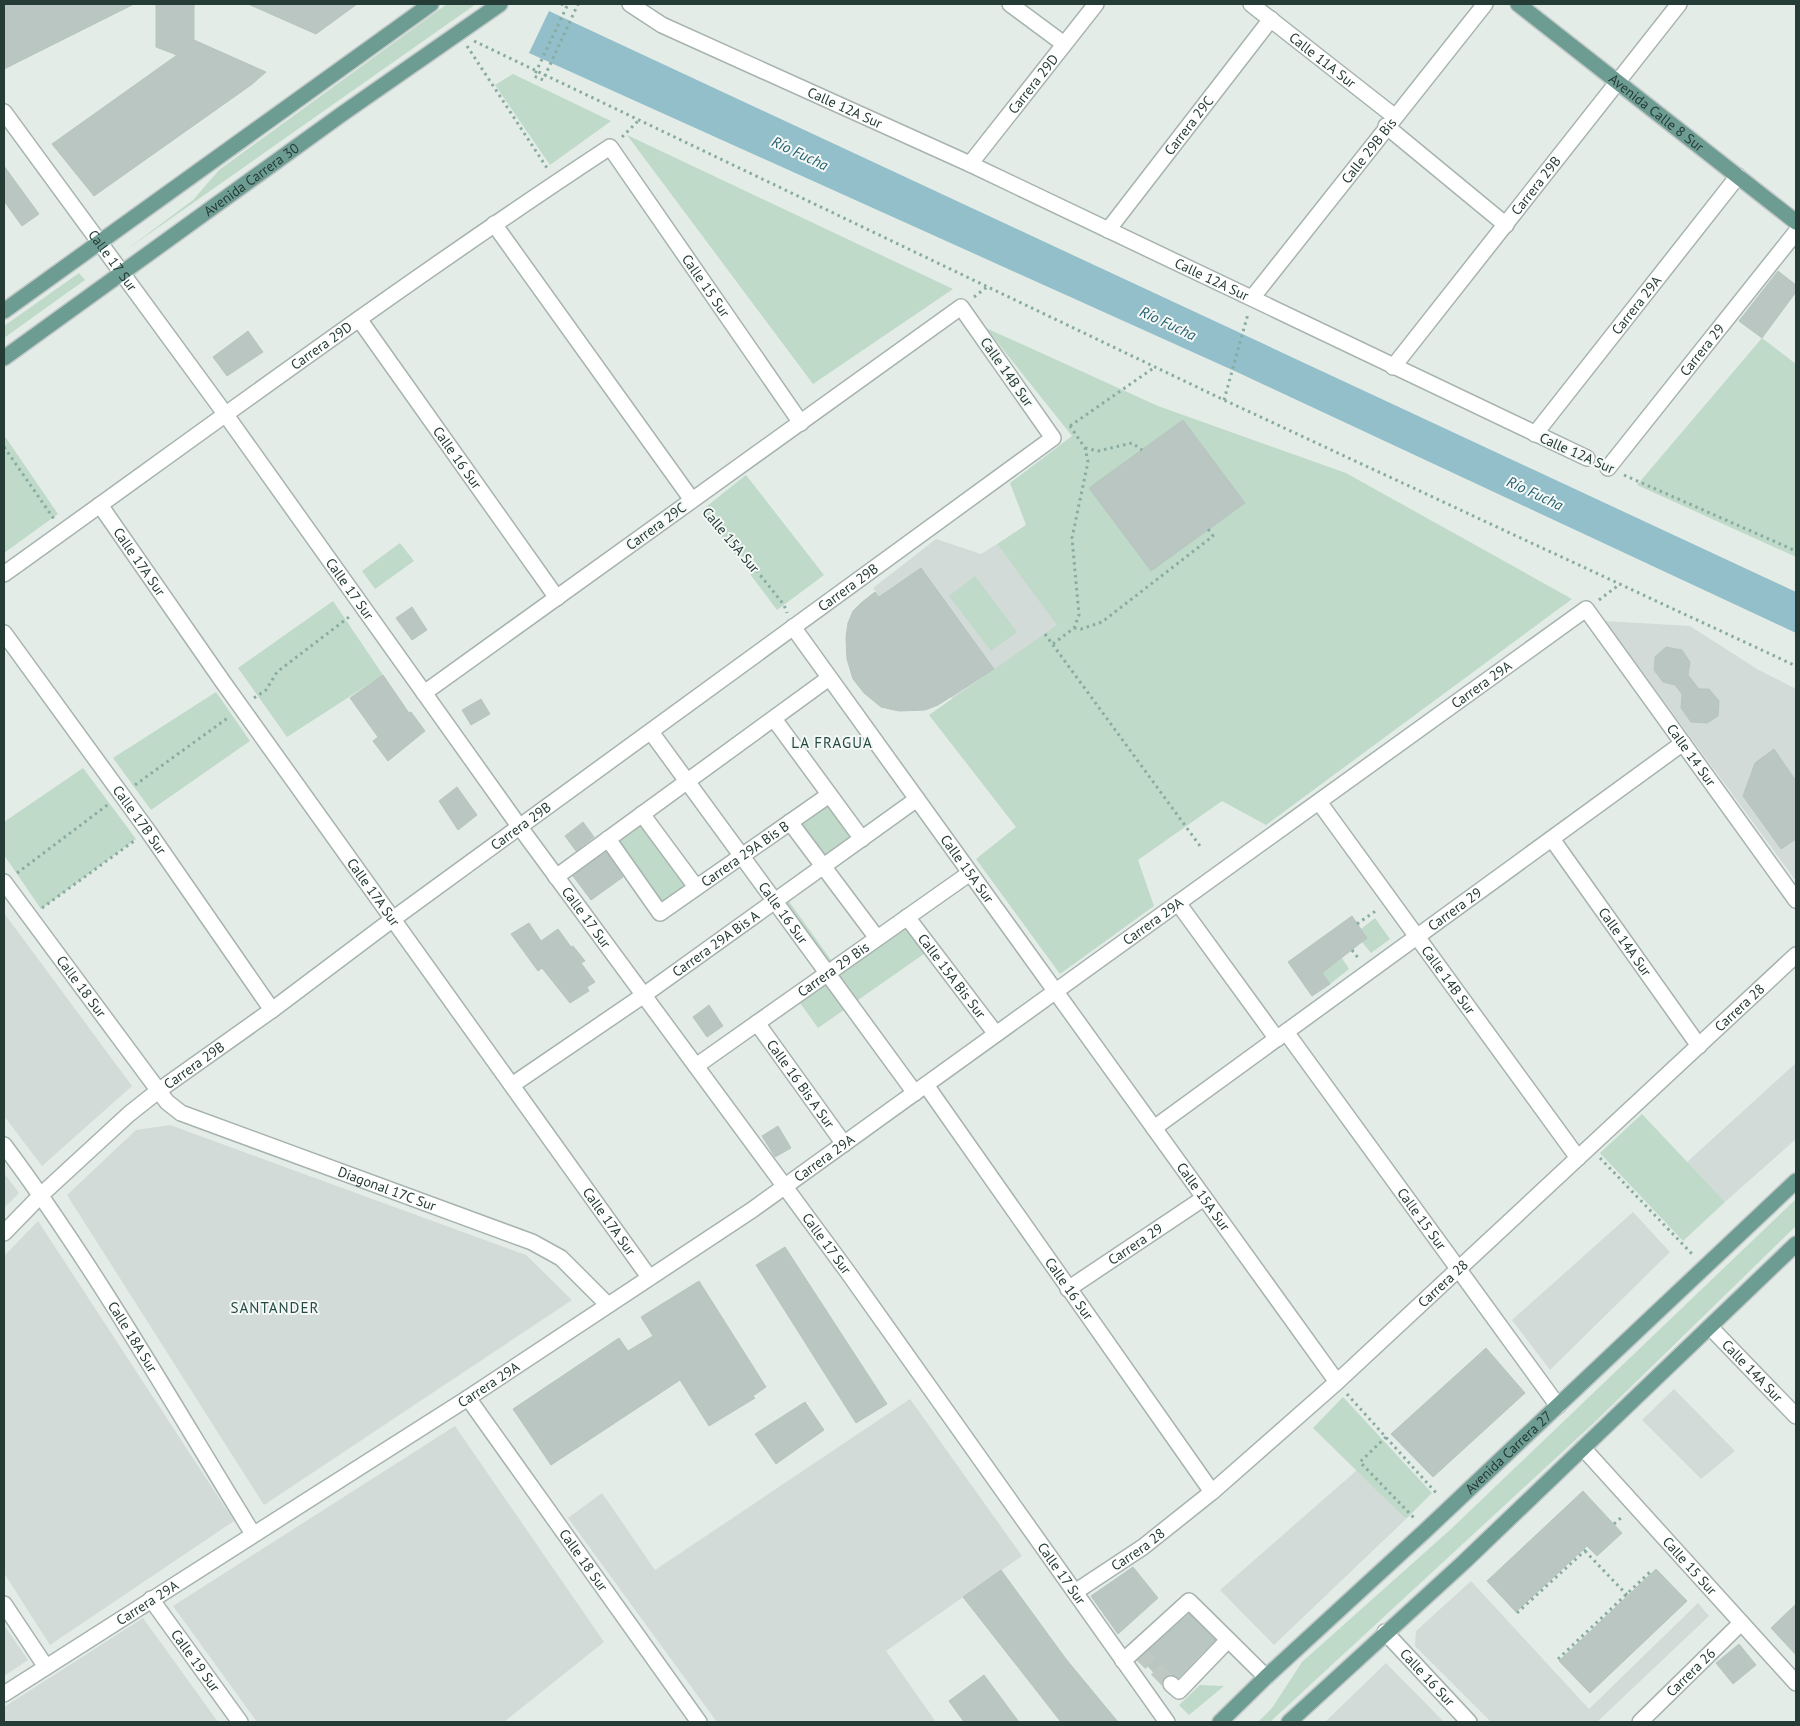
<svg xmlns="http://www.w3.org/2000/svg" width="1800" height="1726" font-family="'PT Sans',sans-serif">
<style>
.built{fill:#d2dbd7}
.green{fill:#bfdac8}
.water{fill:#92bfca}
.building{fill:#b9c6c1;stroke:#b7c5bf}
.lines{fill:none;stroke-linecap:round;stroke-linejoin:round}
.minor-tunnel{stroke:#bec9c4;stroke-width:15;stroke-dasharray:15 8;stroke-linecap:butt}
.minor-casing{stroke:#a7b3af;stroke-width:18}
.major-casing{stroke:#c2c8c7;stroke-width:18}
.path{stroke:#88aba2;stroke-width:3;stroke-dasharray:2.5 4;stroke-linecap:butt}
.minor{stroke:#fff;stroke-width:15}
.major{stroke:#6d9c92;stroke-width:15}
.path-bridge{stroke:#88aba2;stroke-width:3;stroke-dasharray:2.5 4;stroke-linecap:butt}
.labels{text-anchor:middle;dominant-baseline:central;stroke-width:4;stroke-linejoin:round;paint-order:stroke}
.street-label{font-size:14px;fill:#253b36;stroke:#f4f8f6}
.water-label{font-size:15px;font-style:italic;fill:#266170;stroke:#f4f8f6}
.neighbourhood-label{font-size:15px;letter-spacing:1px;fill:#234b43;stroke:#f4f8f6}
</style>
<rect width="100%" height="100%" fill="#e4ece8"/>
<path class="built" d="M 936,539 L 981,554 L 997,544 L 1058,625 L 952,699 L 873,588 Z
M 1605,621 L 1690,626 L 1757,669 L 1796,689 L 1796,881 Z
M 4,913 L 132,1086 L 42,1166 L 4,1116 Z
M 1796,1063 L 1796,1139 L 1725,1202 L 1687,1162 Z
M 170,1125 L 526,1255 L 572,1300 L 264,1505 L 67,1195 L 136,1130 Z
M 4,1173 L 19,1193 L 4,1208 Z
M 1633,1212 L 1670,1252 L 1550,1370 L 1512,1320 Z
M 38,1221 L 234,1521 L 50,1645 L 4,1573 L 4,1256 Z
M 1674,1389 L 1735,1451 L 1701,1479 L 1642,1420 Z
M 910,1399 L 1022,1556 L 886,1651 L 936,1722 L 717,1722 L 568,1518 L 602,1493 L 655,1570 Z
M 455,1426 L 604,1642 L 504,1722 L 257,1722 L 173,1606 Z
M 1357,1470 L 1406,1519 L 1274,1645 L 1220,1590 Z
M 1471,1581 L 1589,1709 L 1698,1603 L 1709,1616 L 1597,1722 L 1491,1722 L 1415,1646 L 1416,1631 Z
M 143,1618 L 218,1722 L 4,1722 L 4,1707 Z
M 4,1625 L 28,1660 L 4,1676 Z
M 1386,1663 L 1444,1722 L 1325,1722 Z"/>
<path class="green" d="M 447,4 L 476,4 L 126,250 L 193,200 L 219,170 Z
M 513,74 L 611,121 L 550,165 L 495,85 Z
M 627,135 L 953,289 L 813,384 Z
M 79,273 L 85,280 L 4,338 L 4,326 Z
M 986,328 L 1158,406 L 1346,473 L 1572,599 L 1266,825 L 1222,801 L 1138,860 L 1154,906 L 1060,974 L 976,859 L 1016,827 L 929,715 L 1057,625 L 997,544 L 1026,525 L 1010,483 L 1072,436 Z
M 1762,338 L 1796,364 L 1796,557 L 1637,485 Z
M 4,435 L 58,514 L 4,553 Z
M 746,475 L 824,575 L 777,610 L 702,510 Z
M 400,543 L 414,561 L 375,589 L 362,571 Z
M 975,576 L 1017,632 L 991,651 L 949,596 Z
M 333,601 L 383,675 L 287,737 L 238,668 Z
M 216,692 L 250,741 L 151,810 L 113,758 Z
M 83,768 L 136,839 L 41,909 L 4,855 L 4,822 Z
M 829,795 L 862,839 L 824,866 L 790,822 Z
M 642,817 L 694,887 L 661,912 L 611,840 Z
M 788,900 L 836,967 L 907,917 L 931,949 L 818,1028 L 795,996 L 818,973 L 773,911 Z
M 1375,918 L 1390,939 L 1371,953 L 1362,942 L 1367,938 L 1361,929 Z
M 1342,958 L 1349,969 L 1330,984 L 1322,973 Z
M 1642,1114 L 1725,1202 L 1683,1241 L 1600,1153 Z
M 1796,1199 L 1796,1226 L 1597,1420 L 1270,1722 L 1258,1722 L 1272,1708 L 1302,1662 L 1451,1529 Z
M 1343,1397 L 1432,1493 L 1406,1519 L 1313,1428 Z
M 1200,1685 L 1224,1686 L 1189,1715 L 1179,1705 Z"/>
<path class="water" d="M 549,11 L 1796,592 L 1796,633 L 1239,373 L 529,53 Z"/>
<path class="building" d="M 4,4 L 134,4 L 4,69 Z
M 156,4 L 194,4 L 194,40 L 266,72 L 251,85 L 94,196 L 52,144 L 177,55 L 156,47 Z
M 248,4 L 357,4 L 316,34 Z
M 4,166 L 39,214 L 22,226 L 4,201 Z
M 1778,271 L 1796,285 L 1796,292 L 1762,338 L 1739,321 Z
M 248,331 L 263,352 L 227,376 L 213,357 Z
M 1183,420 L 1245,503 L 1151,571 L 1089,488 Z
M 921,568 L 994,669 L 938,705 L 925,710 L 899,711 L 881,707 L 864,693 L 853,679 L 847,659 L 846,637 L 848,623 L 853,611 L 861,603 L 875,592 L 879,597 Z
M 412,607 L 427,630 L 412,640 L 396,618 Z
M 1666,647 L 1682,650 L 1690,662 L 1688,675 L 1699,689 L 1709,689 L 1719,701 L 1718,716 L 1707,723 L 1691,722 L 1681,708 L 1682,694 L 1675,685 L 1663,682 L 1654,670 L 1655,657 Z
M 383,675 L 409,713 L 411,712 L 425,731 L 388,761 L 373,741 L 378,737 L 350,698 Z
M 481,699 L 490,714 L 471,725 L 462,710 Z
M 1774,749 L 1796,781 L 1796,839 L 1781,849 L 1743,796 L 1755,763 Z
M 457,787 L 477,815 L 458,830 L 439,801 Z
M 583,822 L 594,837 L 576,851 L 565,836 Z
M 606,852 L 623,877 L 591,900 L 573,876 Z
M 1352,916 L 1367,938 L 1322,973 L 1330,984 L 1312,996 L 1288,962 Z
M 529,923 L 541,941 L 558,929 L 571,947 L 573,946 L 585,961 L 581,963 L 595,982 L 587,987 L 589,991 L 570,1003 L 542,968 L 538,971 L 511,934 Z
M 709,1005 L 723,1026 L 707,1037 L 693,1017 Z
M 778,1126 L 791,1148 L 775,1157 L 762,1136 Z
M 785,1247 L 887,1404 L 856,1423 L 756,1265 Z
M 699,1281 L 766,1387 L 753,1396 L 755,1398 L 709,1426 L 680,1380 L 551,1465 L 513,1409 L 619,1338 L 628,1351 L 653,1336 L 641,1317 Z
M 1486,1348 L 1525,1393 L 1433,1477 L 1391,1434 Z
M 805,1402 L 824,1430 L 776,1464 L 755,1434 Z
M 1583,1491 L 1622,1533 L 1597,1556 L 1587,1546 L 1516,1612 L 1487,1581 Z
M 1133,1567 L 1158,1598 L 1118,1634 L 1091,1596 Z
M 1656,1569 L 1687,1601 L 1590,1693 L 1559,1661 Z
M 1001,1570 L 1066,1659 L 1118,1722 L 1061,1722 L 963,1597 Z
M 1796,1604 L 1796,1655 L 1771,1628 Z
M 1189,1614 L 1215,1640 L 1178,1678 L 1168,1675 L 1162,1681 L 1140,1658 Z
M 1739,1644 L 1756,1665 L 1733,1684 L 1716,1663 Z
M 984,1675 L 1019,1722 L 964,1722 L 949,1701 Z"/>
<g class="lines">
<path class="minor-tunnel" d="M 1140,1653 L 1171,1684"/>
<defs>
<g id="minor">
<path id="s1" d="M 630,4 L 662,25 L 970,164 L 1587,458"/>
<path d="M 1010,4 L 1064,44"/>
<path id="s2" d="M 1251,4 L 1394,116"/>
<path id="s3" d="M 4,112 L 226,415 L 519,826 L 847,1271 L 1167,1722"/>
<path d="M 1386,126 L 1506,225"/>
<path id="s4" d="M 970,164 L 1096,4"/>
<path d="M 494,224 L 692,500"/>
<path id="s5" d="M 1108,230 L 1271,19"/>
<path id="s6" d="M 1252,298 L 1485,4"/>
<path id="s7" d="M 359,319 L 557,598"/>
<path id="s8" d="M 1393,367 L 1679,4"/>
<path id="s9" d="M 1535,434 L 1738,176"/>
<path id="s10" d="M 1608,468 L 1796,232"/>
<path id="s11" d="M 100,505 L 223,682 L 649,1277"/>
<path id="s12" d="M 4,574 C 205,430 403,283 610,147 L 801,423"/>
<path id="s13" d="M 793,627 L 1337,1382"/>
<path id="s14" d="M 4,633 L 148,831 L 272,1010"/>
<path d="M 774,719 L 862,839"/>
<path id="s15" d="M 651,732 L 915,1093"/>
<path id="s16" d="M 1319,802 L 1578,1158"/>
<path d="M 642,814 L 696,887"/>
<path d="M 790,822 L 877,938"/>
<path id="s17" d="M 608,839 L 660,913 L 829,795"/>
<path id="s18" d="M 1552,839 L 1699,1046"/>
<path d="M 556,877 L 829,678"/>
<path id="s19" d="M 4,882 L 167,1102 L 181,1113 L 532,1242 L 561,1258 L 607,1304"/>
<path d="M 1178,903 L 1277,1039"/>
<path id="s20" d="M 907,917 L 996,1034"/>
<path id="s21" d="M 757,1023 L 844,1144"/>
<path id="s22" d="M 1286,1032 L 1558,1406"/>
<path id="s23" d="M 696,1066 L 970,873"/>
<path id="s24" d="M 512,1085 L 644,995 L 917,799"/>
<path id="s25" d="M 926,1085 L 1212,1492"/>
<path id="s26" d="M 1154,1128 L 1683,743"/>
<path id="s27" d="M 4,1145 C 96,1268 172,1403 253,1534"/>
<path id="s28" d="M 4,1233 L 41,1195 L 129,1114 L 158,1091 L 272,1010 L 393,919 L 1053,438 L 961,307 L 424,693"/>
<path id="s29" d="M 1068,1289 L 1204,1198"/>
<path id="s30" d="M 1710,1327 L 1796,1416"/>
<path id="s31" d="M 468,1398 L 699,1722"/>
<path id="s32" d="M 1583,1448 L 1796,1683"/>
<path id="s33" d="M 1075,1592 L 1143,1547 L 1212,1492 L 1337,1382 L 1796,955"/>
<path id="s34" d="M 151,1599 L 240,1722"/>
<path d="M 4,1604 L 46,1667"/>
<path id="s35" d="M 1385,1632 L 1469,1722"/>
<path d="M 1123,1661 L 1189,1601 L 1266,1677"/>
<path d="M 1171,1684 L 1179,1691 L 1228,1640"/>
<path id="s36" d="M 4,1694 L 468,1398 L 752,1210 L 1586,609 L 1796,900"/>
<path id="s37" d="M 1640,1722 L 1741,1623"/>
</g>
<g id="major">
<path id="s38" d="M 1518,4 L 1796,222"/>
<path d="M 4,311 L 431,4"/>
<path id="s39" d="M 4,358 L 342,114 L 500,4"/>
<path id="s40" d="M 1220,1722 L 1266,1677 L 1426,1530 L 1796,1181"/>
<path d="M 1289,1722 L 1464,1562 L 1796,1244"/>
</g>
</defs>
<use href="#minor" class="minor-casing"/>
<use href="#major" class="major-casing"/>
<path class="path" d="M 578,4 L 579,4
M 474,41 L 1224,400 L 1796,666
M 467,46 L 547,168
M 622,137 L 639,120
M 974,297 L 987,287
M 1224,400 L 1248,314
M 1070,426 L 1155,367
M 4,447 L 54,519
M 1085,448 L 1098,451 L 1132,443 L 1142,450
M 1624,475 L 1796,551
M 708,509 L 784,605 L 787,613
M 1599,600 L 1620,584
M 1074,628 L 1081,629 L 1102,622 L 1213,536 L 1208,529
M 1045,634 L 1200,846
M 1053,644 L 1074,628 L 1079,615 L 1072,538 L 1088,462 L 1085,448 L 1070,426
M 254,698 L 266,690 L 277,672 L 349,617
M 135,785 L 229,717
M 17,873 L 110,803
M 42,908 L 134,841
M 1357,924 L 1377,910
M 1352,950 L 1359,959
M 1600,1158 L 1693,1255
M 1347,1394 L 1438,1495
M 1386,1437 L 1360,1462 L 1414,1518
M 1614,1524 L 1623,1516
M 1585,1551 L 1628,1596
M 1517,1613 L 1589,1547
M 1558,1659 L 1651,1571"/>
<use href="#minor" class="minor"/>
<use href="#major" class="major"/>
<path class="path-bridge" d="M 561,4 L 567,6 L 534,76 L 543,80 L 578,4"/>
</g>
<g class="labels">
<g class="street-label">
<text stroke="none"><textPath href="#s2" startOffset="91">Calle 11A Sur</textPath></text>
<text stroke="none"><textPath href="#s4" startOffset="102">Carrera 29D</textPath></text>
<text stroke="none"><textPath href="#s1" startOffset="239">Calle 12A Sur</textPath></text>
<text stroke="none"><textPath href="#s38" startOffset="176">Avenida Calle 8 Sur</textPath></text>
<text stroke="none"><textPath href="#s5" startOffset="132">Carrera 29C</textPath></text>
<text stroke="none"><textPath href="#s6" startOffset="188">Calle 29B Bis</textPath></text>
<text stroke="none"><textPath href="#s39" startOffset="305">Avenida Carrera 30</textPath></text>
<text stroke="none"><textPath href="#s8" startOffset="231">Carrera 29B</textPath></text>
<text stroke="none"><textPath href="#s3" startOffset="184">Calle 17 Sur</textPath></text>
<text stroke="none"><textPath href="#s1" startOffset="644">Calle 12A Sur</textPath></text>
<text stroke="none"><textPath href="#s12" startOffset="910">Calle 15 Sur</textPath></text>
<text stroke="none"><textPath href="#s9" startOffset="164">Carrera 29A</textPath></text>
<text stroke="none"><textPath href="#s12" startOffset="391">Carrera 29D</textPath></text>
<text stroke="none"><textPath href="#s10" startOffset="151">Carrera 29</textPath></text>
<text transform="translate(1007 372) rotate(55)">Calle 14B Sur</text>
<text transform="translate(1577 453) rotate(24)">Calle 12A Sur</text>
<text stroke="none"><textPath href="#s7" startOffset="170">Calle 16 Sur</textPath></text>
<text transform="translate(656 526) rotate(-36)">Carrera 29C</text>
<text transform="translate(731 540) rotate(50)">Calle 15A Sur</text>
<text stroke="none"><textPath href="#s11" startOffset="69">Calle 17A Sur</textPath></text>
<text stroke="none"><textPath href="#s28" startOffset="1064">Carrera 29B</textPath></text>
<text stroke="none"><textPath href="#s3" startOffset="589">Calle 17 Sur</textPath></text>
<text stroke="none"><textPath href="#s36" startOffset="1790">Carrera 29A</textPath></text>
<text stroke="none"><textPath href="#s36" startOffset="2099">Calle 14 Sur</textPath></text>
<text stroke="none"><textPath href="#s14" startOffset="231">Calle 17B Sur</textPath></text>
<text stroke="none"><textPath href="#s28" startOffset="659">Carrera 29B</textPath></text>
<text stroke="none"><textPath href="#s17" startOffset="194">Carrera 29A Bis B</textPath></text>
<text stroke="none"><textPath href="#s13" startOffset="298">Calle 15A Sur</textPath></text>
<text stroke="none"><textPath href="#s11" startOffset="474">Calle 17A Sur</textPath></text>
<text stroke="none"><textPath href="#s26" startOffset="372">Carrera 29</textPath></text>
<text stroke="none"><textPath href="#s15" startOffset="224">Calle 16 Sur</textPath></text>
<text stroke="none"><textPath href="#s3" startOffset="994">Calle 17 Sur</textPath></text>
<text stroke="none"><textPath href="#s36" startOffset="1385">Carrera 29A</textPath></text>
<text stroke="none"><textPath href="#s18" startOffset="126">Calle 14A Sur</textPath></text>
<text stroke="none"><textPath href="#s24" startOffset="248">Carrera 29A Bis A</textPath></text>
<text stroke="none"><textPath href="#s23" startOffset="168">Carrera 29 Bis</textPath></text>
<text stroke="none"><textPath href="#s20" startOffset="74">Calle 15A Bis Sur</textPath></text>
<text stroke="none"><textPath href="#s16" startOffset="220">Calle 14B Sur</textPath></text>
<text stroke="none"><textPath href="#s19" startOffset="130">Calle 18 Sur</textPath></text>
<text stroke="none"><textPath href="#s33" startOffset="886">Carrera 28</textPath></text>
<text stroke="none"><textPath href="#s28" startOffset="254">Carrera 29B</textPath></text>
<text stroke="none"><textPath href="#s21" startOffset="75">Calle 16 Bis A Sur</textPath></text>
<text stroke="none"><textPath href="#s36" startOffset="980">Carrera 29A</textPath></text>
<text stroke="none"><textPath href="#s19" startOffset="511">Diagonal 17C Sur</textPath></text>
<text stroke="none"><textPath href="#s13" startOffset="702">Calle 15A Sur</textPath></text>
<text stroke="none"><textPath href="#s22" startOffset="231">Calle 15 Sur</textPath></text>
<text stroke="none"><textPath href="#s11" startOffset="879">Calle 17A Sur</textPath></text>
<text stroke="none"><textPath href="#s3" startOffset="1399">Calle 17 Sur</textPath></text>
<text stroke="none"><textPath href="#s29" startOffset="81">Carrera 29</textPath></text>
<text stroke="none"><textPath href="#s33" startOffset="481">Carrera 28</textPath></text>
<text stroke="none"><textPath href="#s25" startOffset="249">Calle 16 Sur</textPath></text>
<text stroke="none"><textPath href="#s27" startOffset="231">Calle 18A Sur</textPath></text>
<text stroke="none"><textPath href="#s30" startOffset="61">Calle 14A Sur</textPath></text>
<text stroke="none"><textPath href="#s36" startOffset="575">Carrera 29A</textPath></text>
<text stroke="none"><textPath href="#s40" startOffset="395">Avenida Carrera 27</textPath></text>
<text stroke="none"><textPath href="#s33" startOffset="76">Carrera 28</textPath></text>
<text stroke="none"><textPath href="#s31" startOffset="199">Calle 18 Sur</textPath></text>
<text stroke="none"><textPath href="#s32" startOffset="159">Calle 15 Sur</textPath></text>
<text stroke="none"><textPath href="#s3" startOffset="1804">Calle 17 Sur</textPath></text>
<text stroke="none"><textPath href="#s36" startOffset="170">Carrera 29A</textPath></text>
<text stroke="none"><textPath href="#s34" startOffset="76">Calle 19 Sur</textPath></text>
<text stroke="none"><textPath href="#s37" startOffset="71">Carrera 26</textPath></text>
<text stroke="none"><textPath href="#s35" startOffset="62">Calle 16 Sur</textPath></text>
</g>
<g class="water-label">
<text transform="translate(800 153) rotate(25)">Río Fucha</text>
<text transform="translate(1168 323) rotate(25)">Río Fucha</text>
<text transform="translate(1535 493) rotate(25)">Río Fucha</text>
</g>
<g class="neighbourhood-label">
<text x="832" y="742">LA FRAGUA</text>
<text x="275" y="1307">SANTANDER</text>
</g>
</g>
<rect width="1800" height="1726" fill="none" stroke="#253b36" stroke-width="10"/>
</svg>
